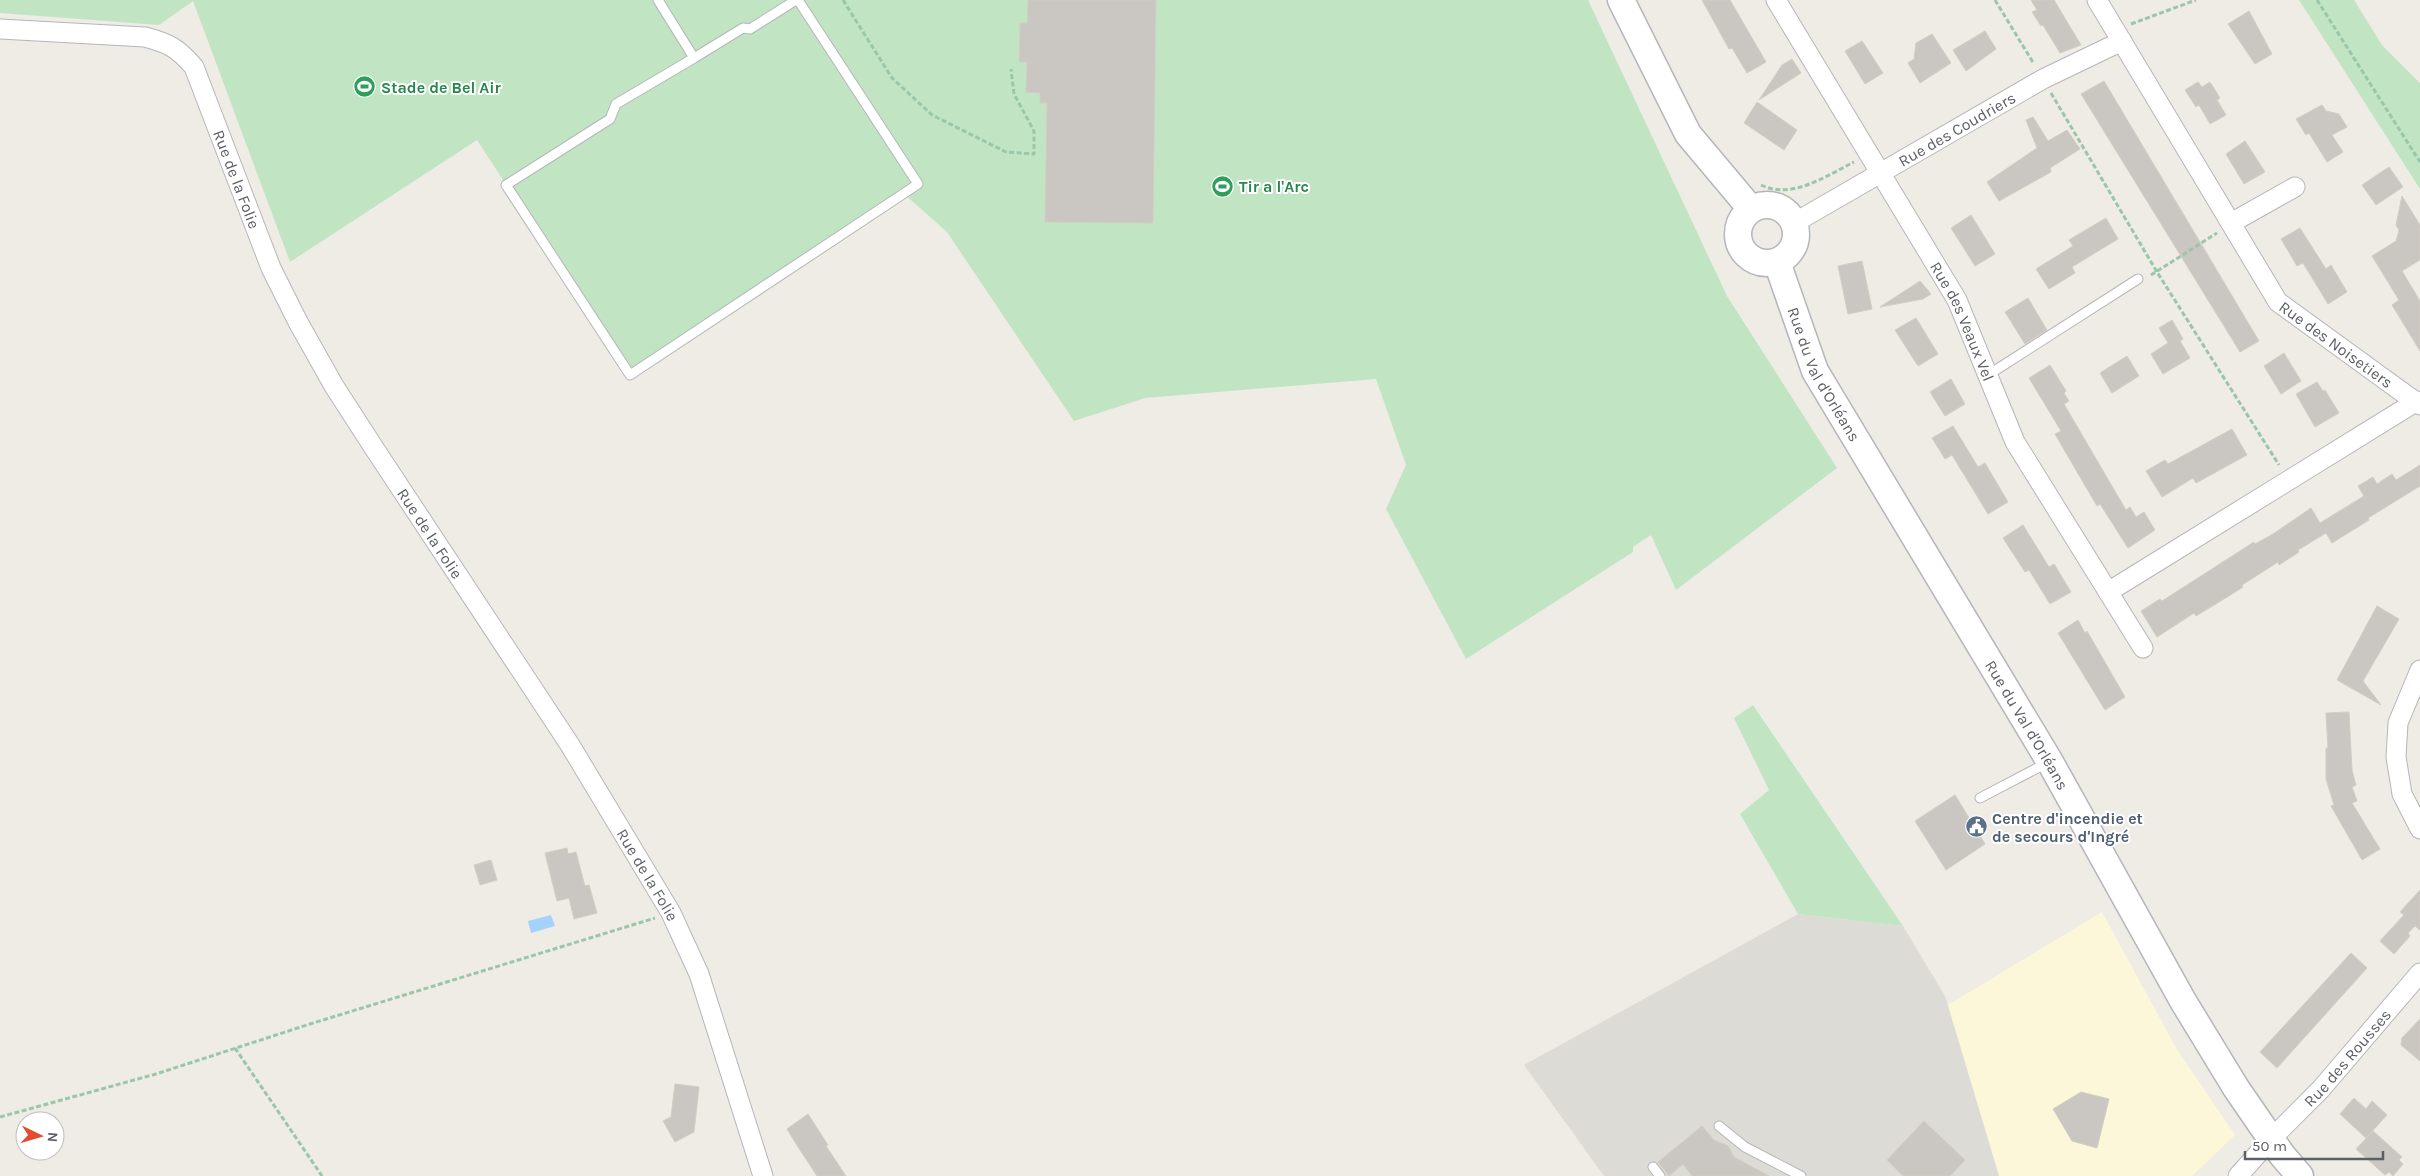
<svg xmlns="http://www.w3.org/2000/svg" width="2420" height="1176" font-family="Karla,sans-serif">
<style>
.commercial{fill:#fdf7da}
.industrial{fill:#dddbd6}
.green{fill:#c1e5c3}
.water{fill:#a5d2fd}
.building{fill:#cac6c1;stroke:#d3cec2}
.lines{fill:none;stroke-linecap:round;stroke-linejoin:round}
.lane-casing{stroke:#b4b6ba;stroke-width:11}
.street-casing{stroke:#b4b6ba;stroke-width:21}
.secondary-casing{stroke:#b3b6bb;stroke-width:29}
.path{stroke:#9ac6a9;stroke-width:3;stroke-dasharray:5 2.5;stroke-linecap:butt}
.lane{stroke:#fff;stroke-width:9}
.street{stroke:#fff;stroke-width:19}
.secondary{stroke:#fff;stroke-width:26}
.labels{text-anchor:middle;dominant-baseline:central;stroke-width:4;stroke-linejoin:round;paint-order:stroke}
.leisure-label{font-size:16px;font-weight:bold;fill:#27864d;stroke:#fff;text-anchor:start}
.street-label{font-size:16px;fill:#5c5f64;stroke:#fff}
.service-label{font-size:16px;font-weight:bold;fill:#4e5e75;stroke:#fff;text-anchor:start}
</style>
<rect width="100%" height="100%" fill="#eeece4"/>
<path class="commercial" d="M 2102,912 L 2176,1048 L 2235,1135 L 2192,1176 L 1999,1176 L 1948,1005 Z"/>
<path class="industrial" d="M 1798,914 L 1903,926 L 1945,996 L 1999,1176 L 1604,1176 L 1524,1065 Z"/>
<path class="green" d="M 0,0 L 1588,0 L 1727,296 L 1837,468 L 1676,590 L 1651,535 L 1633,547 L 1633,552 L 1466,659 L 1386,509 L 1406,465 L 1376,379 L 1145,398 L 1074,421 L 947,232 L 903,193 L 630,375 L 477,140 L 290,262 L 193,1 L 159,25 L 0,13 Z
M 2299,0 L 2354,0 L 2382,45 L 2420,83 L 2420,189 Z
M 1753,705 L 1903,926 L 1798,914 L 1740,814 L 1769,790 L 1734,718 Z"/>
<path class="water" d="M 551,915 L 555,926 L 531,933 L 528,921 Z"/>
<path class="building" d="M 1028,0 L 1156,0 L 1153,223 L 1045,222 L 1047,103 L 1040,103 L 1040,93 L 1026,92 L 1027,62 L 1019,62 L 1020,23 L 1027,23 Z
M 1702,0 L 1730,0 L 1766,62 L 1747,73 L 1732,48 L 1729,49 Z
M 2031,0 L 2054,0 L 2081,45 L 2060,53 L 2043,25 L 2041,26 L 2032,12 L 2037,10 Z
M 2249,11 L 2272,54 L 2255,64 L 2228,24 Z
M 1985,31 L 1996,49 L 1966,71 L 1953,50 Z
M 1932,34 L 1951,63 L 1920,83 L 1908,63 L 1914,59 L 1916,43 Z
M 1862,41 L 1883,73 L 1865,84 L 1845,51 Z
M 1792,59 L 1801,73 L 1759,100 L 1782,65 Z
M 2104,81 L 2259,341 L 2240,352 L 2081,94 Z
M 2198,82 L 2202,87 L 2210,82 L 2220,98 L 2217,100 L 2226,115 L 2210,124 L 2199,105 L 2196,107 L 2185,90 Z
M 1757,102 L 1797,130 L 1784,150 L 1744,123 Z
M 2322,105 L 2326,111 L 2339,114 L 2347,127 L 2332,135 L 2343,152 L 2327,162 L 2309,133 L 2306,135 L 2296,119 Z
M 2033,117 L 2048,141 L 2067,130 L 2080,149 L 2050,168 L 2051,172 L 1999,201 L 1987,182 L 2037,148 L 2026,120 Z
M 2245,141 L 2265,172 L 2244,184 L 2226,154 Z
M 2389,167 L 2403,187 L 2376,205 L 2362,185 Z
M 2402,196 L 2420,225 L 2420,260 L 2402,271 L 2420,301 L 2420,351 L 2392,305 L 2399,300 L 2372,256 L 2396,241 L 2399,230 L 2396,225 Z
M 1971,215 L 1995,254 L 1975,266 L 1951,228 Z
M 2106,218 L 2118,239 L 2072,267 L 2075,273 L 2049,289 L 2036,269 L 2073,246 L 2069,240 Z
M 2300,228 L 2326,269 L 2331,265 L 2347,292 L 2328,304 L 2303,263 L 2297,266 L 2281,239 Z
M 1862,261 L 1872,309 L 1848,314 L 1838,266 Z
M 1920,281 L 1931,294 L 1923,299 L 1880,307 Z
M 2028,298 L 2047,330 L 2025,344 L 2005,312 Z
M 1916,318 L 1938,354 L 1918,366 L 1895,330 Z
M 2172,320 L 2183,339 L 2180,341 L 2190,358 L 2163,374 L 2151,354 L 2168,343 L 2159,328 Z
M 2284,353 L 2301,381 L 2281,394 L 2264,366 Z
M 2127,356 L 2139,376 L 2112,393 L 2100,373 Z
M 2050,365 L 2066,391 L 2064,393 L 2069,401 L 2064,404 L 2126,510 L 2130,507 L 2136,517 L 2144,512 L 2155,530 L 2128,548 L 2100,504 L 2097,506 L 2087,489 L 2055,434 L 2061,431 L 2029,378 Z
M 1951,379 L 1965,404 L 1945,416 L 1930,392 Z
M 2317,382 L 2323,391 L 2325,390 L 2339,413 L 2315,427 L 2296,394 Z
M 1953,426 L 1978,467 L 1985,463 L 2008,502 L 1988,514 L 1952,455 L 1945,459 L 1932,438 Z
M 2232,429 L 2247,455 L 2196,483 L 2193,478 L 2162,497 L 2146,471 L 2165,460 L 2168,464 Z
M 2420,465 L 2420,486 L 2368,518 L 2369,520 L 2332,543 L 2326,533 L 2298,550 L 2299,552 L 2279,565 L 2278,562 L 2242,585 L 2243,587 L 2224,599 L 2196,616 L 2194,613 L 2157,637 L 2141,611 L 2160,599 L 2162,601 L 2254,542 L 2255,544 L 2273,534 L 2311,508 L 2320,523 L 2364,496 L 2358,486 L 2373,477 L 2377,484 L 2392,474 L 2396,480 Z
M 2023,525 L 2049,567 L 2054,564 L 2071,592 L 2050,604 L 2029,570 L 2025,572 L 2003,538 Z
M 2377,606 L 2399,619 L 2363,681 L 2381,705 L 2337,680 Z
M 2078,620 L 2085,633 L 2087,631 L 2125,697 L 2105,710 L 2058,633 Z
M 2349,712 L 2352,770 L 2356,785 L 2352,787 L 2357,801 L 2352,803 L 2380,849 L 2362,860 L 2331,806 L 2334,805 L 2326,779 L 2326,748 L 2328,748 L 2326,713 Z
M 1955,795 L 1985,844 L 1946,870 L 1915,821 Z
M 567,848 L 568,854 L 576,852 L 585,886 L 589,885 L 597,913 L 574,919 L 569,898 L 557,901 L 545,853 Z
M 491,860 L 497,880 L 480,885 L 474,865 Z
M 2420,890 L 2420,930 L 2415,926 L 2408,933 L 2410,936 L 2394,954 L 2380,941 L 2404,915 L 2400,912 Z
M 2351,953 L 2367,968 L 2277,1068 L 2260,1052 Z
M 2420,1019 L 2420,1061 L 2401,1045 L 2402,1038 Z
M 675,1084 L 699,1087 L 694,1132 L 675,1142 L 663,1121 L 671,1117 Z
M 2081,1092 L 2109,1099 L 2097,1148 L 2072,1141 L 2053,1109 Z
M 2354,1098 L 2366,1109 L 2372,1101 L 2387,1115 L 2366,1138 L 2340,1114 Z
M 808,1114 L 828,1145 L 826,1146 L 846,1176 L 817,1176 L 798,1147 L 787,1129 Z
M 1924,1121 L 1965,1160 L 1950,1176 L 1903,1176 L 1887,1160 Z
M 1702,1126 L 1714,1140 L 1728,1146 L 1734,1157 L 1769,1176 L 1692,1176 L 1683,1164 L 1669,1176 L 1658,1162 Z
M 2373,1131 L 2402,1157 L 2399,1160 L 2403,1164 L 2393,1176 L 2389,1172 L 2385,1175 L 2356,1149 Z"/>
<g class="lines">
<defs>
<path id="lane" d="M 658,0 L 694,58 L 616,104 L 610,119 L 506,185 L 630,375 L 918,184 L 798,0
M 694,58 L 743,28 L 750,29 L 796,0
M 1988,375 L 2138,279
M 1980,798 L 2047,763
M 1719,1126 L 1745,1147 L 1801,1176
M 1653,1167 L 1660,1176"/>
<g id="street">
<path id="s1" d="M 1776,0 L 1957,300 L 2015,442 L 2143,648"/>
<path id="s2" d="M 2097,0 L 2278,302 L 2420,405"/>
<path id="s3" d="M 0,29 L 145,37 C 168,43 178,48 194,67 L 271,268 L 298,322 L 334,386 L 374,448 L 570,745 L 671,913 L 699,974 L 763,1176"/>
<path id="s4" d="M 1794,223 L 2043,79 L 2122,41"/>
<path d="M 2231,223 L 2295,187"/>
<path d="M 2108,592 L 2417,401"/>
<path d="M 2420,670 L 2398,723 L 2396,757 L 2402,794 L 2420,829"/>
<path id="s5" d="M 2238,1176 L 2271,1139 L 2321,1089 L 2420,973"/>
</g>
<g id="secondary">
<path d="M 1621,0 L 1688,134 L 1751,209"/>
<circle cx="1767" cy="234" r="29"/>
<path id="s6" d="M 1777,262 L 1815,371 L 2050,762 L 2183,1001 L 2236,1088 L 2282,1155 L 2300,1176"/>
</g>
</defs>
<use href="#lane" class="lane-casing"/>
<use href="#street" class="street-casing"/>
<use href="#secondary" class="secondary-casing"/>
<path class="path" d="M 843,0 L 892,78 L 932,115 L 1006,152 L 1034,154 L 1034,131 L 1014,94 L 1011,69
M 1995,0 L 2034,64
M 2317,0 L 2420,162
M 2131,24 L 2196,0
M 2051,93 L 2157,272 L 2279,465
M 1761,185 C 1792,200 1826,176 1854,162
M 2151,275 L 2217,233
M 235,1048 L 322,1176
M 0,1117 L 156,1074 L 310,1024 L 655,918"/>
<use href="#lane" class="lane"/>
<use href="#street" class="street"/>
<use href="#secondary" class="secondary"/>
</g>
<defs>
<symbol id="stadium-disc" viewBox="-11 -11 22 22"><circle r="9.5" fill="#2e9e5b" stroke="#fff"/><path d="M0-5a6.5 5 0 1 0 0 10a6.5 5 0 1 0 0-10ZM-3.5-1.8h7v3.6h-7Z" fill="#fff"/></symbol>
<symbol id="civic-disc" viewBox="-11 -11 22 22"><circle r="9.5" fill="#5c6f8a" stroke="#fff"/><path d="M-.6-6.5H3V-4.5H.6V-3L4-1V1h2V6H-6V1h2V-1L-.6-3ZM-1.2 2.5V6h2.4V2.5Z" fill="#fff"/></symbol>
</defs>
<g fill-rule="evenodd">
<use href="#stadium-disc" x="352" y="74" width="25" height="25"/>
<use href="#stadium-disc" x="1210" y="174" width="25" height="25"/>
<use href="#civic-disc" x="1964" y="814" width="25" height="25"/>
</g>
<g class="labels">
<g class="leisure-label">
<text x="381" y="87">Stade de Bel Air</text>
<text x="1239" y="186">Tir a l'Arc</text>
</g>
<g class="street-label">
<text stroke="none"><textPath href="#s4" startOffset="188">Rue des Coudriers</textPath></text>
<text stroke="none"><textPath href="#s3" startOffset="324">Rue de la Folie</textPath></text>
<text stroke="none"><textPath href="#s1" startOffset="372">Rue des Veaux Vel</textPath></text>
<text stroke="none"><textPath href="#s2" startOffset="424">Rue des Noisetiers</textPath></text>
<text stroke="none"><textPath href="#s6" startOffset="122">Rue du Val d'Orléans</textPath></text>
<text stroke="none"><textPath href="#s3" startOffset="729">Rue de la Folie</textPath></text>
<text stroke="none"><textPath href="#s6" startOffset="528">Rue du Val d'Orléans</textPath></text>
<text stroke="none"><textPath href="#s3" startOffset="1134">Rue de la Folie</textPath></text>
<text stroke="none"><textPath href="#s5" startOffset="161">Rue des Rousses</textPath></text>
</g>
<g class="service-label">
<text x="1992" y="818">Centre d'incendie et<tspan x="1992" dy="18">de secours d'Ingré</tspan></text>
</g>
</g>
<g transform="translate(40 1136) rotate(95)"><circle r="24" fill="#ffffff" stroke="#bebfc1"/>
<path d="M0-4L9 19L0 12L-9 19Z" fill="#e54a32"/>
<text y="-8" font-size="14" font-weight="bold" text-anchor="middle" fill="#5c5f64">N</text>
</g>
<path d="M2245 1151v8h138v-8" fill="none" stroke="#5c5f64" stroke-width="2.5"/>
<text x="2252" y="1151" font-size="15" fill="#5c5f64" stroke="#ffffff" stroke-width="4" paint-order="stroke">50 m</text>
</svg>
